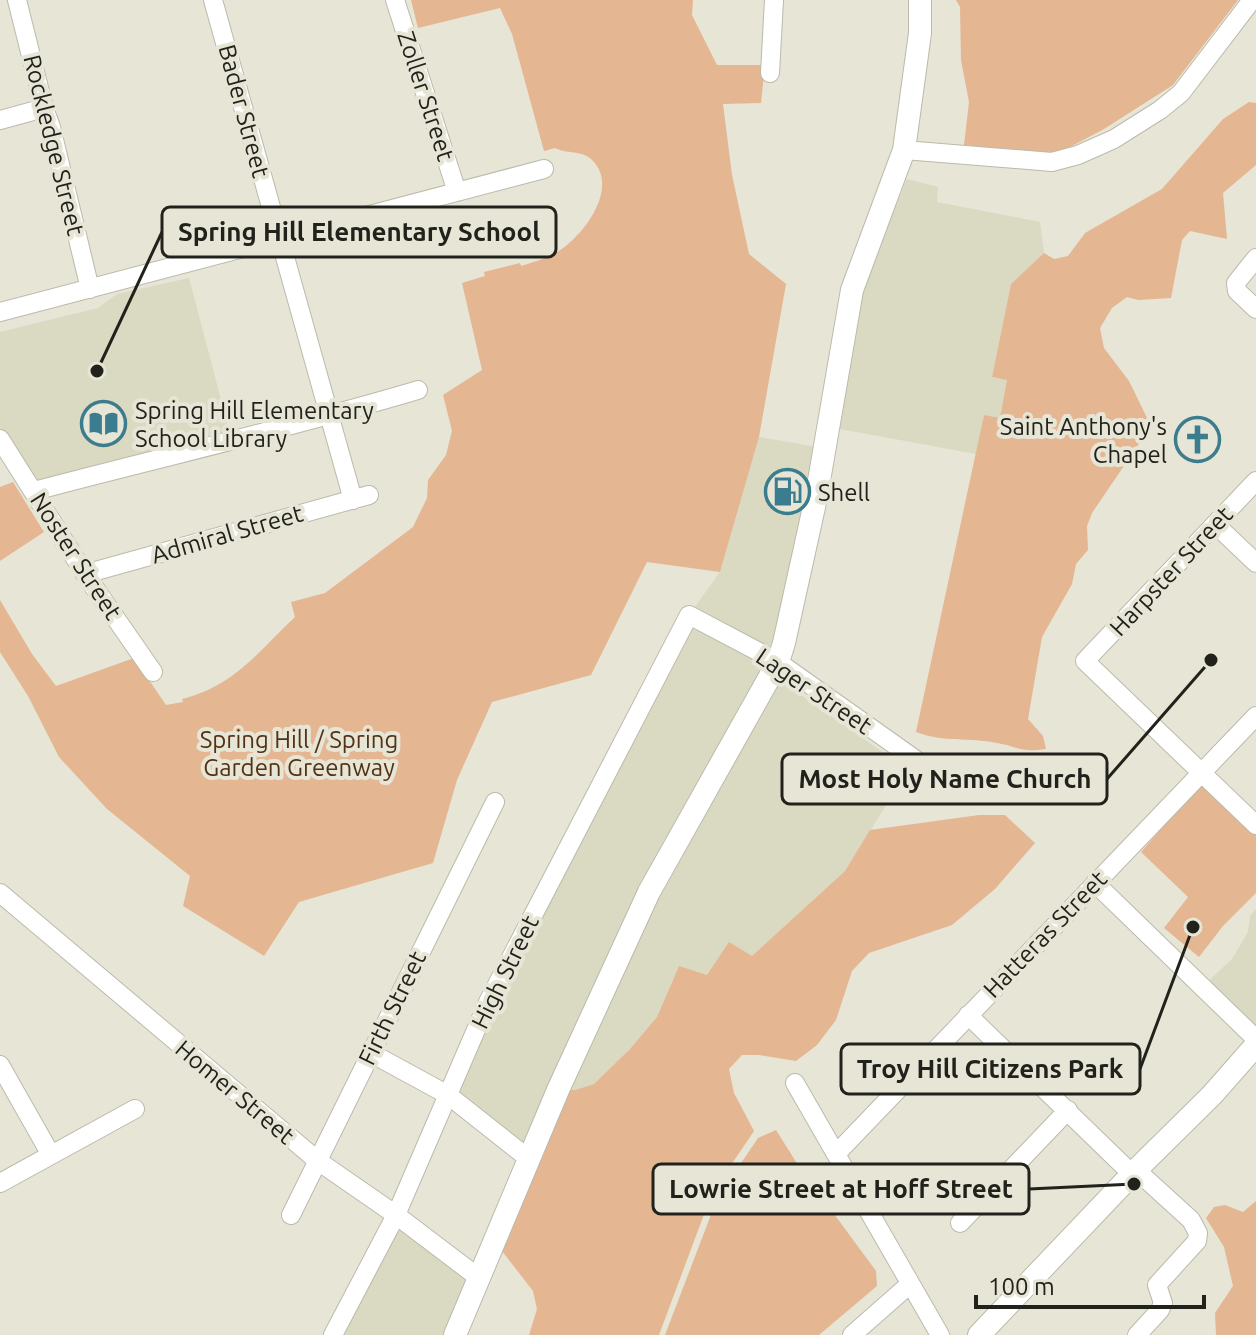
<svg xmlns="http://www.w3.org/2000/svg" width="1256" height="1335" font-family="Ubuntu,sans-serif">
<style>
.built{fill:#dad9c2}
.green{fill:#e5b692}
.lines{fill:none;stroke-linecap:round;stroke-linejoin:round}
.minor-casing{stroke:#bbbaab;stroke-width:20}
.tertiary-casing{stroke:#bbbaab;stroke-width:24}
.minor{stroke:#fff;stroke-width:18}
.tertiary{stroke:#fff;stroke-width:22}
.labels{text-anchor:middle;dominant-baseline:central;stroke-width:8;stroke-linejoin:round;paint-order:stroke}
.street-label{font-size:24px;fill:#22221c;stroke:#e6e5d6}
.poi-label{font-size:24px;fill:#22221c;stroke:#e6e5d6;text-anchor:start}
.park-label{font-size:24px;fill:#523114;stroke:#e6e5d6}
.leader{fill:none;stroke:#22221c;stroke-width:3}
.callout-dot{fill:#22221c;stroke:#e6e5d6;stroke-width:3}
.callout{fill:#e6e5d6;stroke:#22221c;stroke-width:3}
.callout-label{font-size:26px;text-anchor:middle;font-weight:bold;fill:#22221c}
</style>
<rect width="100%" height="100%" fill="#e6e5d6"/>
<path class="built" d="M 907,179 L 938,187 L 937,202 L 1040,222 L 1044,253 L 1011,284 L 992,377 L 1008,380 L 1000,418 L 984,415 L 976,454 L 840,429 L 861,292 Z
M 189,278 L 230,434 L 37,483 L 0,427 L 0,332 L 98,308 L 117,294 Z
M 759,437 L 817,447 L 784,683 L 908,770 L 845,871 L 752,956 L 707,976 L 679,966 L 657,1017 L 630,1049 L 594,1084 L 575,1090 L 529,1159 L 448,1095 L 689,615 L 720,572 Z
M 1256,909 L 1256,1039 L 1202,987 L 1232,959 L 1248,932 L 1250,916 Z
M 396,1215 L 479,1278 L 455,1335 L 333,1335 Z"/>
<path class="green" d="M 411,0 L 693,0 L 692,15 L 717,65 L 765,65 L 761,103 L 723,104 L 732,175 L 749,254 L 786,284 L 759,437 L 720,572 L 647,562 L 591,675 L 492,702 L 457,780 L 433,863 L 299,902 L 264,956 L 183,906 L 190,876 L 107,809 L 59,757 L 28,696 L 0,652 L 0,600 L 32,654 L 56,686 L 134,658 L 166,705 L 183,702 L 182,699 C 233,687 259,651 295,617 L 291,602 L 325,593 L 413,527 L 427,498 L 428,480 L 446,455 L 452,431 L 443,395 L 482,370 L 462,283 L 485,276 L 484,272 L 520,263 L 521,266 C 533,262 546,259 557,252 C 584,236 621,186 591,159 C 581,150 566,154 555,148 L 544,151 L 512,34 L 500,8 L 418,28 Z
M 956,0 L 1238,0 L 1173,85 L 1104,129 L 1055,155 L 964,145 L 969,102 L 961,60 L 960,7 Z
M 1249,102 L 1256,103 L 1256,165 L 1223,193 L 1227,239 L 1190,231 L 1182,240 L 1171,298 L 1138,300 L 1127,297 L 1112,308 L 1100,328 L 1104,348 L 1129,381 L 1151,426 L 1092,513 L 1087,526 L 1088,550 L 1076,564 L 1072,584 L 1042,637 L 1028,719 L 1043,736 L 1046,749 C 1019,753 1020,747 997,743 C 968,737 945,743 916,732 L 984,415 L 1000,418 L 1007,380 L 992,377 L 1011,284 L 1044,253 L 1054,259 L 1068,256 L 1085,233 L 1162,189 L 1223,119 Z
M 13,482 L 44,532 L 0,561 L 0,487 Z
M 1202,782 L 1256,833 L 1256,893 L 1223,926 L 1199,957 L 1164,928 L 1188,897 L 1141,852 Z
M 979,815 L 1005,815 L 1035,843 L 995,889 L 952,925 L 869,953 L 852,971 L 836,1020 L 817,1045 L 796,1061 L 759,1055 L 742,1055 L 729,1069 L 734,1093 L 754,1131 L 712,1193 L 659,1335 L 529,1335 L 537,1309 L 533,1291 L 495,1242 L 558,1090 L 575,1090 L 594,1084 L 630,1049 L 657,1017 L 679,966 L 707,975 L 729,942 L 752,956 L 845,871 L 870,830 Z
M 776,1130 L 798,1165 L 876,1271 L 877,1286 L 819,1335 L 665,1335 L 717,1199 L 758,1138 Z
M 1256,1201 L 1256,1335 L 1216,1335 L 1215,1313 L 1233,1286 L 1224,1247 L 1206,1218 L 1214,1207 L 1225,1205 L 1243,1212 Z"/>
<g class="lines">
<defs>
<path id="minor" d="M 17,0 L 44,108 L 51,127 L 90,289
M 213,0 L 353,500
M 395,0 L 457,192
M 770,73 L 774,0
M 0,120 L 44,108
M 904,150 L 1052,162 L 1078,155 L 1114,139 L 1160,110 L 1181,93 L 1252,0
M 1256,258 L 1236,283 L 1237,291 L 1256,309
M 0,312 L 544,169
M 0,439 L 85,574 L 153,672
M 1256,481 L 1085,661 L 1256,825
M 34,491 C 162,457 291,428 418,390
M 1215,524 L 1256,563
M 85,574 L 369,495
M 1095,883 L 1256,1039
M 0,893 L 318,1161 L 396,1215 L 479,1278
M 968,1015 L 1132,1174
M 369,1052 L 448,1095 L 529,1159
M 0,1065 L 51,1155
M 795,1083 L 940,1335
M 836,1154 L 1256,716
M 1136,1170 L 1191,1220 L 1198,1233 L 1197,1241 L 1157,1285 L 1163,1303 L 1160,1310 L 1137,1335
M 0,1183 L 135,1109
M 291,1215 L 495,802
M 960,1223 L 1068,1110
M 333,1335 L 396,1215 L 488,1002 L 689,615 L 778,662 L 916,760 L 925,782
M 852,1335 L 910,1284"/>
<path id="tertiary" d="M 455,1335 L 558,1090 L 649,892 L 778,662 L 784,643 L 816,498 L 852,290 L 904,150 L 920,33 L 920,0
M 979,1335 L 1136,1170 L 1212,1095 L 1256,1045"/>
</defs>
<use href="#minor" class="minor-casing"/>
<use href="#tertiary" class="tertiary-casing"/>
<use href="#minor" class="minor"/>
<use href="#tertiary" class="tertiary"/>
</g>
<defs>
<symbol id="library-ring" viewBox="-11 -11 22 22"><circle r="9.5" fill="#e6e5d6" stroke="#3c7c8f" stroke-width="1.5"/><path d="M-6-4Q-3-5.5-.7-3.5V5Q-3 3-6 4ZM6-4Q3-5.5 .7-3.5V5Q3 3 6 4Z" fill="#3c7c8f"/></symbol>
<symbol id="church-ring" viewBox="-11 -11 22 22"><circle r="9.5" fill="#e6e5d6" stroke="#3c7c8f" stroke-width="1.5"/><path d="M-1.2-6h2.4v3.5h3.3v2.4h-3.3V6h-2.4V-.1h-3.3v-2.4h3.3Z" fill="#3c7c8f"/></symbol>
<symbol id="fuel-ring" viewBox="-11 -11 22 22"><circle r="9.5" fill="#e6e5d6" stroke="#3c7c8f" stroke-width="1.5"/><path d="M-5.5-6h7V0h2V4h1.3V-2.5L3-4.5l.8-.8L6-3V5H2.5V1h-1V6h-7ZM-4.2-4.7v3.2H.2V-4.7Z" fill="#3c7c8f"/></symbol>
</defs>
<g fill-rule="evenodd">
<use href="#library-ring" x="78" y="398" width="51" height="51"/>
<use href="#church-ring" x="1172" y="414" width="51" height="51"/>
<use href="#fuel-ring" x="762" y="466" width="51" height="51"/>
</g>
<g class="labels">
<g class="street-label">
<text transform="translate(426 96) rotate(72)">Zoller Street</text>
<text transform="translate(244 111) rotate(75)">Bader Street</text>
<text transform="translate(54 145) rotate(76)">Rockledge Street</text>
<text transform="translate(227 534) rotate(-16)">Admiral Street</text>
<text transform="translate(76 556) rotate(57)">Noster Street</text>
<text transform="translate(1171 571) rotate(-47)">Harpster Street</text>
<text transform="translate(814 691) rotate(34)">Lager Street</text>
<text transform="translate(1045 934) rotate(-46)">Hatteras Street</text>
<text transform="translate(505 972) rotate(-64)">High Street</text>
<text transform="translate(392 1008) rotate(-64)">Firth Street</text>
<text transform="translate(235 1092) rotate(40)">Homer Street</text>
</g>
<g class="poi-label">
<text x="135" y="410">Spring Hill Elementary<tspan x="135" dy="28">School Library</tspan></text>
<text x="1167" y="426" text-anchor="end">Saint Anthony's<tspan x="1167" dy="28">Chapel</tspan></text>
<text x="818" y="492">Shell</text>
</g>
<g class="park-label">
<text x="299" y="739">Spring Hill / Spring<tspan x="299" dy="28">Garden Greenway</tspan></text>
</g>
</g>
<path class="leader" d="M97 371L162 232M1211 660L1107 779M1193 927L1140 1069M1134 1184L1029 1189"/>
<g class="callout-dot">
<circle cx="97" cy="371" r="8"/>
<circle cx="1211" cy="660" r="8"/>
<circle cx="1193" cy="927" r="8"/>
<circle cx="1134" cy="1184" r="8"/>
</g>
<g class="callout">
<rect x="162" y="207" width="394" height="50" rx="8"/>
<rect x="782" y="754" width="325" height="50" rx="8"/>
<rect x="841" y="1044" width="299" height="50" rx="8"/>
<rect x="653" y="1164" width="376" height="50" rx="8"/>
</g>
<g class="callout-label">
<text x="359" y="241">Spring Hill Elementary School</text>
<text x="945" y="788">Most Holy Name Church</text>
<text x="990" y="1078">Troy Hill Citizens Park</text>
<text x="841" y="1198">Lowrie Street at Hoff Street</text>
</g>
<path d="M976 1295v12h228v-12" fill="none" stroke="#22221c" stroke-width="4"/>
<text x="988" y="1295" font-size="24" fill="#22221c" stroke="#e6e5d6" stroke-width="6" paint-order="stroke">100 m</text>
</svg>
